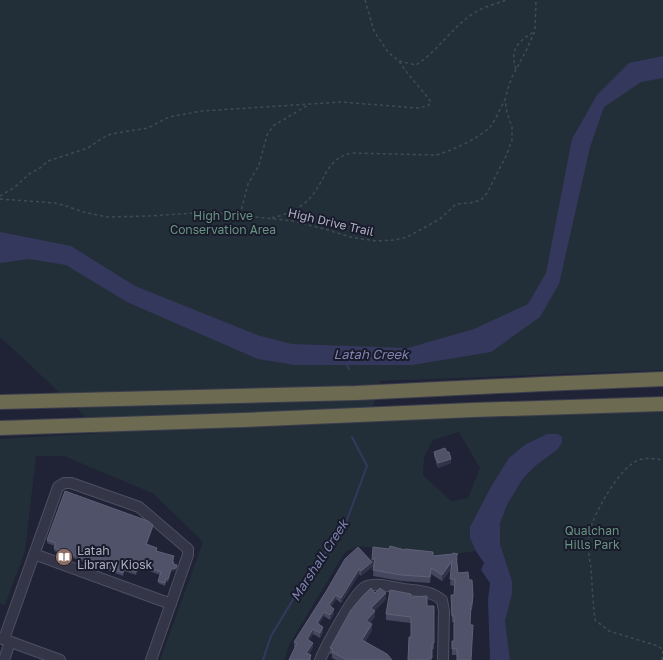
<svg xmlns="http://www.w3.org/2000/svg" width="663" height="660" font-family="'Golos Text',sans-serif">
<style>
.green{fill:#232f38;fill-rule:evenodd}
.water{fill:#35385d}
.lines{fill:none;stroke-linecap:round;stroke-linejoin:round}
.stream{stroke:#35385d;stroke-width:2}
.minor-casing{stroke:#4e4f61;stroke-width:12}
.highway-casing{stroke:#3b3d4e;stroke-width:16}
.path{stroke:#404b54;stroke-width:1.5;stroke-dasharray:3 3;stroke-linecap:butt}
.minor{stroke:#343546;stroke-width:10}
.highway{stroke:#6c6b51;stroke-width:14}
.wall{fill:#44475e}
.shaded-wall{fill:#313349}
.building{fill:#4f5269;stroke:#5e6177}
.labels{text-anchor:middle;dominant-baseline:central;stroke-width:4;stroke-linejoin:round;paint-order:stroke}
.park-label{font-size:12px;fill:#679380;stroke:#191b2b}
.street-label{font-size:12px;fill:#aeafc3;stroke:#191b2b}
.poi-label{font-size:12px;fill:#aeafc3;stroke:#191b2b;text-anchor:start}
.water-label{font-size:13px;font-style:italic;fill:#7f83b0;stroke:#191b2b}
</style>
<rect width="100%" height="100%" fill="#202236"/>
<path class="green" d="M 0,0 L 663,0 L 663,370 L 380,381 L 369,422 L 663,410 L 663,660 L 510,660 L 505,622 L 512,581 L 500,544 L 500,524 L 507,505 L 522,480 L 534,467 L 558,449 L 562,437 L 558,434 L 547,434 L 526,444 L 470,538 L 476,551 L 438,556 L 358,546 L 345,552 L 289,645 L 284,660 L 160,660 L 203,542 L 154,494 L 64,456 L 36,456 L 25,551 L 5,605 L 0,603 L 0,439 L 103,433 L 0,337 ZM 459,432 L 480,468 L 468,498 L 451,501 L 423,475 L 424,457 L 433,440 Z"/>
<path class="water" d="M 663,56 L 663,78 L 641,82 L 604,107 L 590,147 L 559,284 L 540,317 L 491,352 L 412,365 L 295,365 L 258,359 L 127,302 L 66,265 L 29,259 L 0,263 L 0,232 L 71,246 L 135,286 L 260,336 L 292,344 L 408,348 L 474,329 L 528,304 L 546,273 L 572,139 L 597,95 L 629,63 Z
M 547,434 L 558,434 L 562,437 L 562,442 L 558,449 L 534,467 L 522,480 L 507,505 L 500,524 L 500,544 L 512,581 L 512,593 L 505,621 L 510,660 L 490,660 L 488,600 L 490,583 L 481,570 L 484,563 L 476,551 L 470,538 L 470,527 L 492,485 L 509,458 L 526,444 Z"/>
<g class="lines">
<path class="stream" d="M 346,363 L 349,369
M 263,660 L 271,636 L 300,588 L 345,525 L 367,466 L 352,437"/>
<defs>
<path id="minor" d="M 34,554 L 171,604
M 0,638 L 60,660
M 4,639 L 58,487 L 64,483 L 71,483 L 139,507 L 188,549 L 188,555 L 151,660
M 4,660 L 10,642
M 320,660 C 325,648 355,591 365,587 C 376,582 392,587 404,589 C 419,591 429,590 442,600 L 444,611 L 443,660"/>
<path id="highway" d="M 0,402 L 356,393 L 543,384 L 663,379
M 0,428 L 243,420 L 473,410 L 663,404"/>
</defs>
<use href="#minor" class="minor-casing"/>
<use href="#highway" class="highway-casing"/>
<path class="path" d="M 365,0 L 374,31 L 388,52 L 399,61 L 416,65 C 438,51 452,27 474,13 C 483,7 496,4 506,0
M 516,69 C 509,49 519,41 535,31
M 0,196 L 15,187 L 29,174 L 40,168 L 48,161 L 88,148 L 101,139 L 111,134 L 148,128 L 169,117 L 202,111 L 341,102 L 417,108 L 428,106 L 431,102 C 421,88 408,76 399,61
M 0,199 L 55,203 L 66,206 L 83,212 L 107,217 L 149,216 L 209,212 L 293,221 L 328,230 L 350,237 L 376,241 L 395,240 L 407,237 L 440,219 L 456,204 L 470,203 L 481,200 L 487,193 L 506,156 L 512,140 L 512,127 L 507,113 L 505,100 L 508,88 L 512,77 L 525,53 L 535,31 L 536,0
M 240,215 L 248,184 L 259,165 L 267,135 L 273,126 L 308,105
M 272,218 C 285,215 299,209 308,200 C 325,184 325,158 352,153 L 435,155 C 450,152 479,138 490,127 C 495,121 501,107 505,100
M 662,660 L 663,650 L 658,646 L 609,631 L 595,620 C 593,603 592,585 591,568 C 589,557 587,543 590,531 C 593,514 621,465 639,460 C 646,457 655,459 663,460"/>
<use href="#minor" class="minor"/>
<use href="#highway" class="highway"/>
</g>
<path class="wall" d="M 434,452 L 451,463 L 438,468 L 434,456 Z
M 153,528 L 147,544 L 157,551 L 174,559 L 173,562 L 174,564 L 177,568 L 176,570 L 171,572 L 168,582 L 166,581 L 165,586 L 158,583 L 158,581 L 160,575 L 139,567 L 136,575 L 124,571 L 123,576 L 54,551 L 55,546 L 47,543 L 47,540 Z
M 433,556 L 458,560 L 457,561 L 458,573 L 469,580 L 473,601 L 472,610 L 471,610 L 457,656 L 457,655 L 452,655 L 452,641 L 454,641 L 454,622 L 452,622 L 451,601 L 454,595 L 454,586 L 450,585 L 452,568 L 442,581 L 431,574 L 430,583 L 401,581 L 373,576 L 374,565 L 372,567 L 372,560 Z
M 345,559 L 372,567 L 361,576 L 359,574 L 341,603 L 336,599 L 331,607 L 334,614 L 330,620 L 324,616 L 319,624 L 323,632 L 320,638 L 313,634 L 309,640 L 313,647 L 309,654 L 311,655 L 311,660 L 289,660 L 295,647 L 294,647 L 294,642 L 327,590 Z
M 375,593 L 386,599 L 375,610 L 375,617 L 370,623 L 372,630 L 365,642 L 392,660 L 336,660 L 332,658 L 332,654 L 330,654 L 330,648 Z
M 411,597 L 427,606 L 434,606 L 434,649 L 432,649 L 432,660 L 408,660 L 411,637 L 411,623 L 386,620 L 386,614 Z"/>
<path class="shaded-wall" d="M 451,459 L 451,463 L 438,468 L 438,463 Z
M 153,525 L 153,528 L 146,547 L 146,544 Z
M 458,554 L 458,560 L 456,562 L 456,556 Z
M 375,558 L 375,564 L 372,567 L 372,560 Z
M 452,561 L 452,567 L 442,581 L 442,575 Z
M 372,562 L 372,567 L 361,576 L 361,571 Z
M 139,564 L 139,567 L 136,575 L 136,572 Z
M 177,565 L 176,570 L 171,572 L 168,582 L 168,579 L 171,569 Z
M 359,569 L 359,574 L 341,603 L 341,598 Z
M 386,593 L 386,599 L 371,614 L 371,608 Z
M 336,595 L 336,599 L 329,610 L 329,605 Z
M 334,609 L 334,614 L 330,620 L 330,615 Z
M 375,611 L 375,617 L 366,627 L 366,621 Z
M 324,612 L 324,616 L 317,628 L 317,623 Z
M 372,624 L 372,630 L 362,646 L 362,640 Z
M 323,627 L 323,632 L 320,638 L 320,633 Z
M 313,629 L 313,634 L 307,644 L 307,639 Z
M 313,643 L 313,647 L 306,658 L 306,653 Z"/>
<path class="building" d="M 445,448 L 447,452 L 449,452 L 451,459 L 438,463 L 434,452 Z
M 65,491 L 148,521 L 153,525 L 146,544 L 157,548 L 156,551 L 174,556 L 172,562 L 174,562 L 173,564 L 177,565 L 176,568 L 171,569 L 168,579 L 166,578 L 165,583 L 158,581 L 161,572 L 139,564 L 136,572 L 124,568 L 123,573 L 54,548 L 56,543 L 47,540 Z
M 390,546 L 405,550 L 405,549 L 433,552 L 433,556 L 453,554 L 453,553 L 458,554 L 456,556 L 458,573 L 468,572 L 469,580 L 472,580 L 473,595 L 472,604 L 471,604 L 470,625 L 473,625 L 471,660 L 457,660 L 457,649 L 452,649 L 452,641 L 454,641 L 454,616 L 452,616 L 451,595 L 454,595 L 455,579 L 450,579 L 452,561 L 442,575 L 431,568 L 430,577 L 401,575 L 373,570 L 375,558 L 372,560 L 373,547 L 389,549 Z
M 358,547 L 372,562 L 361,571 L 359,569 L 341,598 L 336,595 L 329,605 L 334,609 L 330,615 L 324,612 L 317,623 L 323,627 L 320,633 L 313,629 L 307,639 L 313,643 L 306,653 L 311,655 L 309,660 L 289,660 L 297,643 L 294,642 L 327,590 L 345,559 Z
M 371,588 L 375,593 L 380,588 L 386,593 L 371,608 L 375,611 L 366,621 L 372,624 L 362,640 L 387,654 L 392,660 L 347,660 L 332,652 L 333,649 L 330,648 L 351,610 L 361,598 Z
M 390,590 L 411,594 L 411,597 L 427,596 L 427,606 L 434,606 L 434,643 L 432,643 L 432,658 L 429,658 L 428,660 L 408,660 L 409,637 L 411,637 L 411,617 L 386,614 Z"/>
<defs>
<symbol id="library-disc" viewBox="-11 -11 22 22"><circle r="9.5" fill="#8d6e63" stroke="#191b2b"/><path d="M-6-4Q-3-5.5-.7-3.5V5Q-3 3-6 4ZM6-4Q3-5.5 .7-3.5V5Q3 3 6 4Z" fill="#fff"/></symbol>
</defs>
<g fill-rule="evenodd">
<use href="#library-disc" x="54" y="547" width="20" height="20"/>
</g>
<g class="labels">
<g class="park-label">
<text x="223" y="215">High Drive<tspan x="223" dy="14">Conservation Area</tspan></text>
<text x="592" y="530">Qualchan<tspan x="592" dy="14">Hills Park</tspan></text>
</g>
<g class="street-label">
<text transform="translate(331 222) rotate(13)">High Drive Trail</text>
</g>
<g class="poi-label">
<text x="77" y="550">Latah<tspan x="77" dy="14">Library Kiosk</tspan></text>
</g>
<g class="water-label">
<text x="371" y="354">Latah Creek</text>
<text transform="translate(319 560) rotate(-57)">Marshall Creek</text>
</g>
</g>
</svg>
